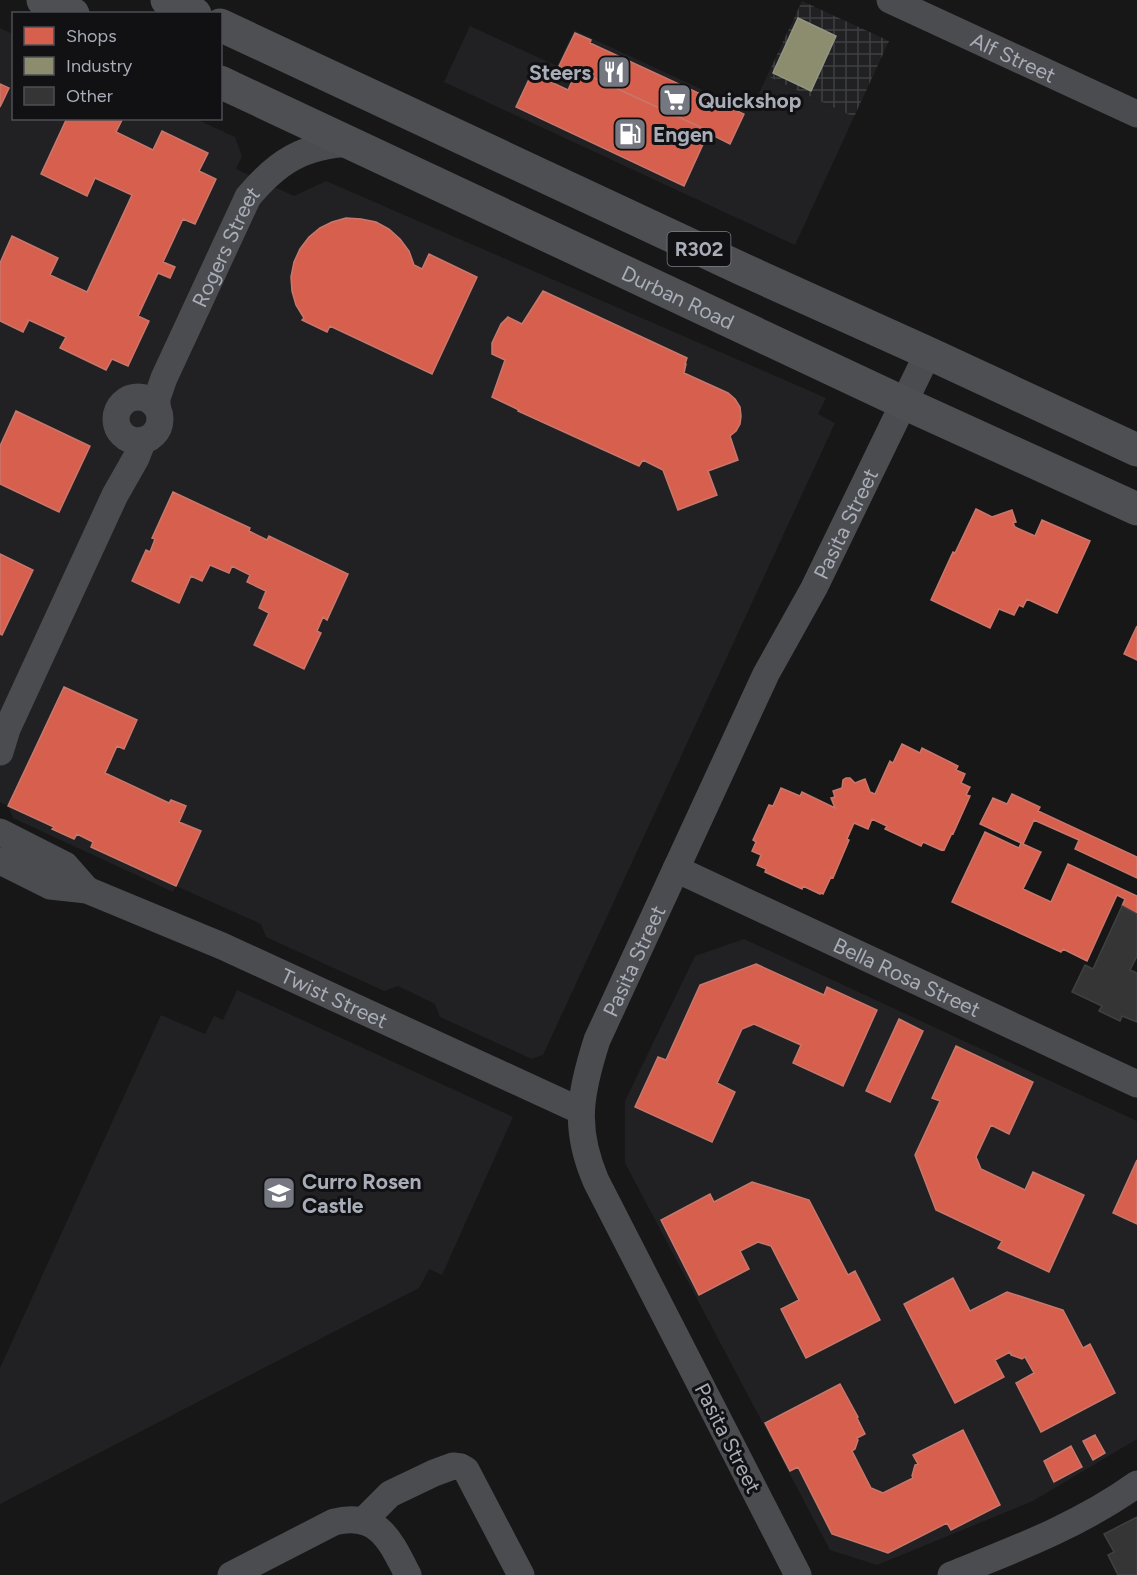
<svg xmlns="http://www.w3.org/2000/svg" width="1137" height="1575" font-family="Figtree,sans-serif">
<style>
.built{fill:#212123}
.industrial{fill:url(#industrial-grid)}
.shops{fill:#d6604d;stroke:#c8776d;stroke-width:1.5}
.industry{fill:#8c8c6e;stroke:#949684;stroke-width:1.5}
.building{fill:#353536;stroke:#3f4043;stroke-width:1.5}
.lines{fill:none;stroke-linecap:round;stroke-linejoin:round}
.minor{stroke:#4b4c50;stroke-width:27}
.primary{stroke:#4d4f52;stroke-width:33}
.labels{text-anchor:middle;dominant-baseline:central;stroke-width:6;stroke-linejoin:round;paint-order:stroke}
.shield{fill:#111113;stroke:#7b7e86;stroke-width:1.5}
.shield-label{font-size:20px;font-weight:bold;fill:#a8adb8}
.street-label{font-size:21px;fill:#a8adb8;stroke:#111113}
.poi-label{font-size:21px;font-weight:bold;fill:#a8adb8;stroke:#111113;text-anchor:start}
</style>
<defs>
<pattern id="industrial-grid" width="8" height="8" patternUnits="userSpaceOnUse" patternTransform="scale(1.5)"><rect width="8" height="8" fill="#212123"/><path d="M0 4h8M4 0v8" fill="none" stroke="#3e3f41"/></pattern>
</defs>
<rect width="100%" height="100%" fill="#171717"/>
<path class="built" d="M 470,26 L 557,66 L 574,30 L 750,112 L 767,76 L 854,117 L 795,245 L 444,82 Z
M 0,28 L 13,34 L 14,118 L 196,119 L 235,137 L 242,156 L 236,169 L 294,196 L 326,181 L 826,398 L 818,414 L 835,423 L 543,1055 L 532,1059 L 440,1017 L 435,1004 L 398,986 L 384,991 L 266,937 L 261,924 L 176,886 L 173,892 L 13,818 L 8,806 L 0,802 Z
M 744,939 L 1137,1121 L 1137,1439 L 1033,1501 L 877,1565 L 830,1550 L 625,1163 L 625,1101 L 695,956 Z
M 237,990 L 513,1117 L 442,1275 L 429,1269 L 419,1288 L 0,1504 L 0,1368 L 161,1015 L 205,1034 L 214,1016 L 223,1020 Z"/>
<path class="industrial" d="M 802,1 L 889,41 L 854,117 L 767,76 Z"/>
<path class="shops" d="M 575,33 L 591,40 L 590,43 L 744,114 L 730,144 L 708,133 L 709,131 L 577,70 L 575,74 L 559,66 Z
M 577,70 L 709,131 L 684,186 L 516,107 L 532,73 L 568,90 Z
M 0,84 L 9,88 L 0,107 Z
M 67,118 L 123,118 L 116,132 L 153,150 L 162,131 L 208,153 L 199,171 L 216,179 L 195,224 L 183,219 L 163,262 L 175,267 L 170,278 L 158,273 L 138,316 L 149,321 L 128,366 L 112,359 L 106,370 L 60,348 L 66,337 L 29,320 L 23,332 L 0,321 L 0,263 L 12,236 L 58,258 L 50,275 L 87,292 L 132,195 L 95,178 L 87,196 L 41,174 Z
M 346,218 L 361,219 L 376,222 L 389,229 L 400,239 L 409,251 L 414,265 L 422,269 L 429,254 L 477,277 L 432,374 L 330,326 L 327,332 L 302,320 L 304,318 L 296,305 L 292,291 L 291,277 L 294,262 L 300,249 L 309,237 L 320,228 L 332,222 Z
M 543,291 L 687,358 L 685,364 L 686,364 L 684,373 L 728,393 L 735,399 L 740,407 L 741,416 L 740,424 L 736,431 L 730,436 L 738,460 L 708,471 L 717,495 L 678,510 L 663,470 L 643,460 L 639,466 L 518,411 L 519,410 L 492,397 L 505,360 L 492,354 L 492,343 L 501,324 L 508,317 L 522,324 Z
M 16,411 L 90,446 L 59,512 L 0,484 L 0,446 Z
M 173,492 L 250,528 L 249,531 L 267,540 L 269,536 L 348,574 L 327,620 L 323,617 L 317,631 L 321,633 L 304,669 L 254,645 L 269,613 L 259,608 L 266,591 L 247,582 L 250,575 L 232,566 L 229,573 L 210,565 L 202,581 L 191,576 L 179,603 L 132,581 L 146,550 L 150,552 L 155,539 L 152,538 Z
M 976,509 L 992,517 L 1012,510 L 1016,522 L 1013,523 L 1015,527 L 1035,536 L 1042,520 L 1090,541 L 1057,613 L 1027,599 L 1023,607 L 1019,605 L 1014,615 L 999,609 L 990,628 L 931,600 L 953,552 L 955,553 Z
M 0,554 L 33,570 L 2,635 L 0,634 Z
M 1137,626 L 1137,660 L 1124,654 Z
M 64,687 L 137,720 L 124,749 L 117,746 L 105,773 L 169,803 L 171,800 L 186,806 L 179,822 L 201,831 L 176,886 L 91,847 L 93,842 L 77,834 L 74,839 L 52,829 L 54,827 L 8,806 Z
M 902,744 L 920,753 L 922,748 L 958,766 L 956,770 L 965,774 L 961,783 L 970,787 L 966,795 L 970,796 L 953,834 L 952,833 L 944,850 L 941,849 L 941,850 L 923,842 L 921,846 L 885,829 L 887,826 L 872,819 L 868,829 L 854,823 L 847,839 L 849,840 L 833,878 L 831,877 L 823,894 L 821,893 L 820,894 L 803,886 L 802,889 L 765,872 L 766,869 L 757,865 L 761,855 L 752,851 L 756,842 L 753,840 L 769,805 L 773,806 L 781,788 L 800,796 L 802,792 L 835,808 L 831,798 L 835,797 L 833,791 L 842,788 L 843,780 L 846,778 L 850,778 L 855,783 L 865,779 L 870,792 L 875,794 L 890,761 L 893,763 Z
M 1012,794 L 1040,807 L 1038,811 L 1137,857 L 1137,878 L 1075,849 L 1079,840 L 1034,820 L 1023,844 L 1041,852 L 1023,889 L 1051,902 L 1068,864 L 1137,896 L 1137,914 L 1122,906 L 1125,899 L 1117,895 L 1087,961 L 1063,949 L 1061,952 L 952,902 L 985,832 L 1019,848 L 1021,843 L 980,824 L 993,798 L 1007,804 Z
M 756,964 L 824,995 L 827,987 L 877,1010 L 843,1086 L 793,1063 L 801,1045 L 754,1024 L 742,1029 L 717,1083 L 735,1092 L 712,1142 L 635,1107 L 658,1057 L 666,1060 L 700,985 Z
M 899,1019 L 923,1031 L 890,1102 L 866,1091 Z
M 956,1046 L 1033,1082 L 1009,1134 L 991,1125 L 976,1157 L 981,1169 L 1025,1190 L 1033,1172 L 1084,1195 L 1049,1272 L 998,1248 L 1002,1241 L 936,1210 L 915,1155 L 940,1101 L 932,1098 Z
M 1137,1160 L 1137,1224 L 1113,1213 Z
M 752,1182 L 809,1200 L 848,1275 L 855,1271 L 880,1320 L 806,1358 L 781,1309 L 799,1300 L 771,1246 L 758,1242 L 740,1251 L 749,1269 L 699,1295 L 661,1220 L 710,1194 L 714,1202 Z
M 953,1278 L 970,1311 L 1007,1292 L 1063,1310 L 1083,1348 L 1090,1344 L 1115,1393 L 1041,1432 L 1016,1383 L 1034,1373 L 1025,1357 L 1022,1359 L 1011,1355 L 1010,1352 L 995,1360 L 1004,1377 L 955,1403 L 904,1304 Z
M 840,1384 L 858,1417 L 857,1418 L 865,1434 L 857,1438 L 858,1440 L 855,1449 L 852,1451 L 871,1488 L 883,1493 L 913,1478 L 912,1476 L 915,1465 L 918,1464 L 913,1455 L 963,1430 L 1000,1505 L 951,1530 L 947,1523 L 888,1553 L 832,1534 L 798,1467 L 790,1471 L 765,1423 Z
M 1095,1435 L 1105,1453 L 1093,1460 L 1083,1441 Z
M 1071,1446 L 1082,1467 L 1054,1482 L 1044,1461 Z"/>
<path class="industry" d="M 798,18 L 836,36 L 811,91 L 773,73 Z"/>
<path class="building" d="M 1122,906 L 1137,914 L 1137,956 L 1130,970 L 1137,973 L 1137,1022 L 1122,1016 L 1120,1021 L 1099,1011 L 1102,1006 L 1072,992 L 1085,965 L 1093,969 Z
M 1137,1517 L 1137,1575 L 1118,1575 L 1108,1555 L 1114,1552 L 1104,1534 Z"/>
<g class="lines">
<g class="minor">
<path id="s1" d="M 890,0 L 1137,114"/>
<circle cx="138" cy="419" r="22"/>
<path id="s2" d="M 157,406 L 157,398 L 164,378 L 248,197 C 278,161 303,146 350,143"/>
<path d="M 0,752 L 7,729 L 115,495 L 136,458 L 143,440"/>
<path d="M 0,832 L 65,865 L 87,890"/>
<path id="s3" d="M 0,861 L 50,886 L 87,890 L 222,946 L 581,1111"/>
<path id="s4" d="M 676,869 L 1137,1084"/>
<path d="M 363,1521 L 390,1494 L 434,1473 L 453,1466 L 461,1467 L 466,1470 L 521,1575"/>
<path d="M 231,1575 L 334,1522 C 379,1511 391,1542 408,1575"/>
<path id="s5" d="M 798,1575 L 596,1181 C 573,1128 580,1093 597,1040 L 766,674 L 814,588 L 928,353"/>
<path d="M 951,1575 C 1016,1549 1080,1525 1137,1484"/>
</g>
<g class="primary">
<path d="M 43,0 L 73,14"/>
<path d="M 167,0 L 195,14"/>
<path d="M 220,25 L 742,269 L 928,353 L 1137,450"/>
<path id="s6" d="M 220,82 L 904,403 L 1137,509"/>
</g>
</g>
<defs>
<symbol id="restaurant-square" viewBox="-11 -11 22 22"><rect x="-9" y="-9" width="18" height="18" rx="4" fill="#757880" stroke="#111113"/><path d="M-5-6h1v4h1v-4h1v4h1v-4h1v5L-1.5 .5V6h-2V.5L-5-1ZM5-6V6H3V1.5H1.5Q1.5-4 5-6Z" fill="#fff"/></symbol>
<symbol id="supermarket-square" viewBox="-11 -11 22 22"><rect x="-9" y="-9" width="18" height="18" rx="4" fill="#757880" stroke="#111113"/><path d="M-6-5.5h2.5l.6 2H6L4.5 2H-2.5L-4.4-4H-6ZM-1.5 3.2a1.3 1.3 0 1 0 .1 0ZM3 3.2a1.3 1.3 0 1 0 .1 0Z" fill="#fff"/></symbol>
<symbol id="fuel-square" viewBox="-11 -11 22 22"><rect x="-9" y="-9" width="18" height="18" rx="4" fill="#757880" stroke="#111113"/><path d="M-5.5-6h7V0h2V4h1.3V-2.5L3-4.5l.8-.8L6-3V5H2.5V1h-1V6h-7ZM-4.2-4.7v3.2H.2V-4.7Z" fill="#fff"/></symbol>
<symbol id="school-square" viewBox="-11 -11 22 22"><rect x="-9" y="-9" width="18" height="18" rx="4" fill="#757880" stroke="#111113"/><path d="M0-5L7-2L0 1L-7-2ZM-4 1L0 2.5L4 1V4Q0 6-4 4Z" fill="#fff"/></symbol>
</defs>
<g fill-rule="evenodd">
<use href="#restaurant-square" x="595" y="53" width="38" height="38"/>
<use href="#supermarket-square" x="656" y="81" width="38" height="38"/>
<use href="#fuel-square" x="611" y="115" width="38" height="38"/>
<use href="#school-square" x="260" y="1174" width="38" height="38"/>
</g>
<g class="labels">
<rect class="shield" x="667.5" y="232" width="63" height="34" rx="4.5"/>
<g class="shield-label">
<text x="699" y="249">R302</text>
</g>
<g class="street-label">
<text stroke="none"><textPath href="#s1" startOffset="136">Alf Street</textPath></text>
<text stroke="none"><textPath href="#s2" startOffset="174">Rogers Street</textPath></text>
<text stroke="none"><textPath href="#s6" startOffset="506">Durban Road</textPath></text>
<text stroke="none"><textPath href="#s5" startOffset="1161">Pasita Street</textPath></text>
<text stroke="none"><textPath href="#s5" startOffset="675">Pasita Street</textPath></text>
<text stroke="none"><textPath href="#s4" startOffset="255">Bella Rosa Street</textPath></text>
<text stroke="none"><textPath href="#s3" startOffset="363">Twist Street</textPath></text>
<text transform="translate(728 1438) rotate(63)">Pasita Street</text>
</g>
<g class="poi-label">
<text x="591" y="72" text-anchor="end">Steers</text>
<text x="698" y="100">Quickshop</text>
<text x="653" y="134">Engen</text>
<text x="302" y="1181">Curro Rosen<tspan x="302" dy="24">Castle</tspan></text>
</g>
</g>
<rect x="12" y="12" width="210" height="108" fill="#111113" stroke="#4d4f55" stroke-width="1.5"/>
<rect x="24" y="27" width="30" height="18" fill="#d6604d" stroke="#4d4f55" stroke-width="1.5"/>
<text x="66" y="42" font-size="18" fill="#a8adb8">Shops</text>
<rect x="24" y="57" width="30" height="18" fill="#8c8c6e" stroke="#4d4f55" stroke-width="1.5"/>
<text x="66" y="72" font-size="18" fill="#a8adb8">Industry</text>
<rect x="24" y="87" width="30" height="18" fill="#353536" stroke="#4d4f55" stroke-width="1.5"/>
<text x="66" y="102" font-size="18" fill="#a8adb8">Other</text>
</svg>
